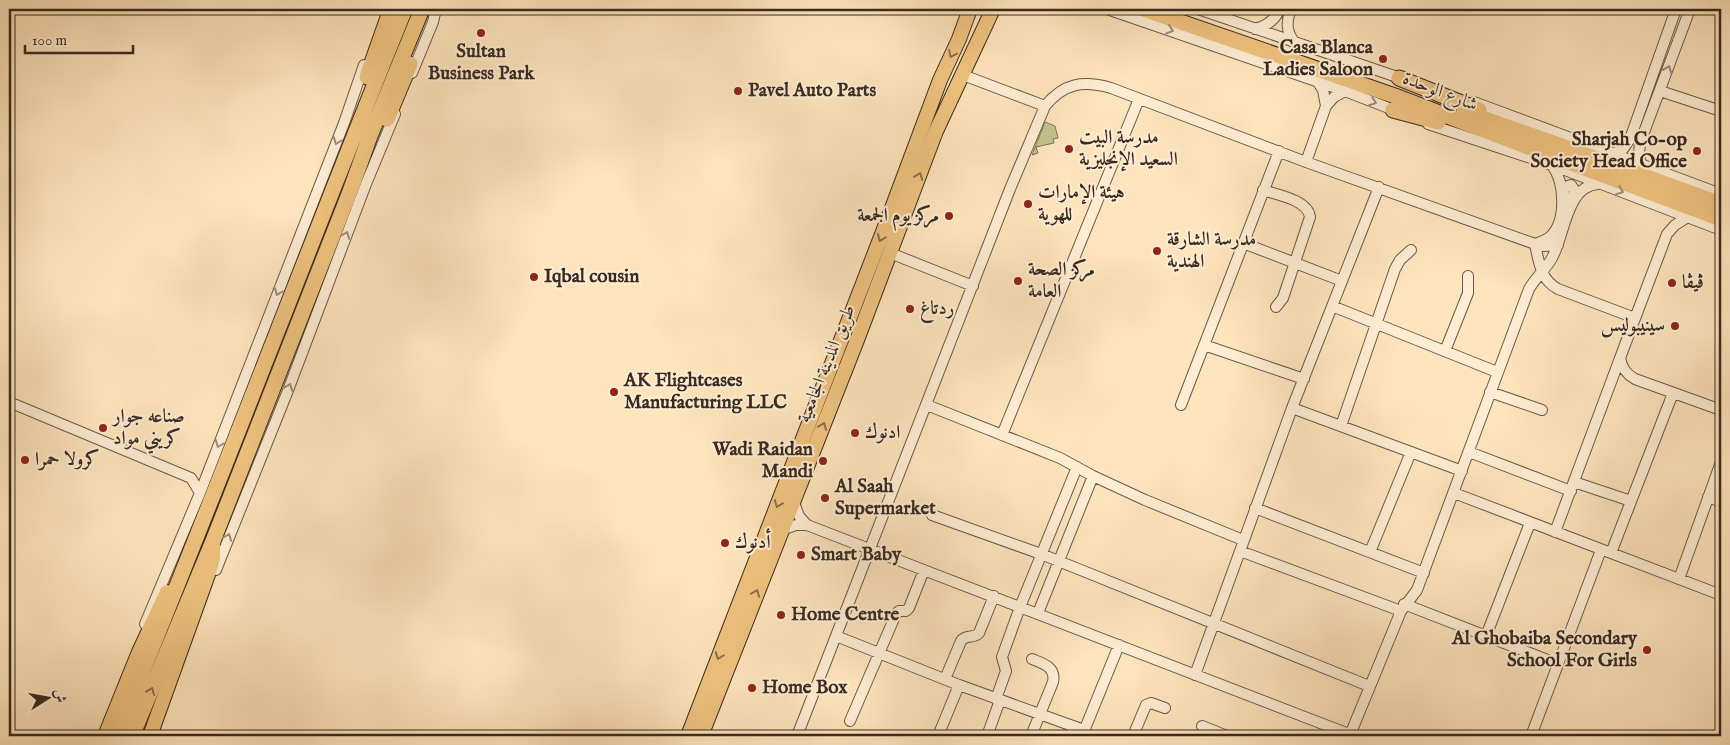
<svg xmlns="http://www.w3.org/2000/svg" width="1730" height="745" font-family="'IM FELL English',Amiri,serif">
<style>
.green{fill:#c4c38e;stroke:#7e7658}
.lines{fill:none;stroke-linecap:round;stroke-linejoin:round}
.minor-casing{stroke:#6a5848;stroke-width:12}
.major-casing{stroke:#392a21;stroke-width:16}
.highway-casing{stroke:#392a21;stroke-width:17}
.minor{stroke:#feedd3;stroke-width:10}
.major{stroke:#efc27e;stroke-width:14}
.highway{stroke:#efc27e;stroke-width:15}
.oneway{stroke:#9c8c7a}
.oneway2{stroke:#8b6e4b}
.poi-dot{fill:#8f2418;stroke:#feedd3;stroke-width:2}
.labels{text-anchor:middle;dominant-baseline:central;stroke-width:4;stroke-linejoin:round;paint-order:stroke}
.poi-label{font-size:19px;font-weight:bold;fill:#392a21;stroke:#feedd3;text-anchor:start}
.street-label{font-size:19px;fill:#392a21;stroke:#feedd3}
</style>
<rect width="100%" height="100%" fill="#fee4bc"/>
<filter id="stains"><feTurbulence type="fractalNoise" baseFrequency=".004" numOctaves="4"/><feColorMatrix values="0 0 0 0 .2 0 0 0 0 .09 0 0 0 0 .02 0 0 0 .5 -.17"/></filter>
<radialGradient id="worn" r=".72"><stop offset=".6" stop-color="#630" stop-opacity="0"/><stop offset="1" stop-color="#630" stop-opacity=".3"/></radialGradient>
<path class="green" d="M 1045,122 L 1055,126 L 1058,138 L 1053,139 L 1054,143 L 1036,147 L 1038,153 L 1032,155 Z"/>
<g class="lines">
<defs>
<path id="minor" d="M 1107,9 L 1345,91 L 1399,112
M 1198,9 L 1403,79
M 1291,9 C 1286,22 1286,32 1295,43
M 1255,29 C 1267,26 1275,20 1280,9
M 412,73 L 433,22 L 436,9
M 963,75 L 1045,106
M 1317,81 L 1323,90 L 1326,106
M 1660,91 L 1721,111
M 1474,102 L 1721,194
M 1428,124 L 1552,165 L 1721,230
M 1613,154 L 1623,149 L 1630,139 L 1676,9
M 1306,162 L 1326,106 L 1334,97 L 1345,91
M 1641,164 L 1639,154 L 1640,143 L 1690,9
M 1552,165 C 1565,183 1567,221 1550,237 C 1545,241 1540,242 1535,244 C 1539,262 1540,279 1558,289 L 1635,318
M 1263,190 C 1278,195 1308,200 1310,217 L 1283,298 L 1276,307
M 1562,196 L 1565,187 L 1571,185 L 1575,191 L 1571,199
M 1688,217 L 1675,225 L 1667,234 L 1620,358 C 1622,368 1626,374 1635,379 L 1721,410
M 1243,243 L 1342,281
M 890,253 L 973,286
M 1332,306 L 1497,372
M 1204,345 L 1304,379
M 1445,351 L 1468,293 L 1468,276
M 1490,392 L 1542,410
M 9,402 L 191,478 L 200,493
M 927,405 L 1060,458 L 1093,476 L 1145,500 L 1243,540
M 1181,405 L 1279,151
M 1292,408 L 1462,471
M 1341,426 L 1395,269 L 1400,260 L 1411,250
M 1002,435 L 1139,99
M 1469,452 L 1571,491
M 1574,482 L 1631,501
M 1454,493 L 1721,595
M 1708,497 L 1721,502
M 793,500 L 799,516 L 807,525
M 1255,508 L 1424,573
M 932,515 L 1041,554 L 1369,686
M 781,530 L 796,525 L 807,525 L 1354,736
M 1555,532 L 1620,358
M 1240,551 L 1401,611
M 1370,552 L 1411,452
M 1611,553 L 1673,393
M 216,570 L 287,393 L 366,184 L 395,114
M 1679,579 L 1721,462
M 1404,604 L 1558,664
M 1038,613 L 1093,476
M 145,624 L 200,493 L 344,123 L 364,65
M 836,636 L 959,685 L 1084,730
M 1486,636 L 1530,523
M 1195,675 L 1292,408 L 1379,187
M 945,679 L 961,641 C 966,634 974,639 979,633 L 994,596
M 996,699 L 1006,671 L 1002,657 L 1020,607 L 1077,467
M 850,721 L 896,614 L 899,611 L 906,611 L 909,608 L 924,570
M 1202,726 L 1227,736
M 1350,735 L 1401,611 L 1417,590 L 1529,289 C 1536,277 1546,269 1552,258 C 1565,235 1566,186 1598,184
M 797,736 L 1010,189 L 1045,106 C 1064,83 1083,80 1111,88 L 1306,162 L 1535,244 L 1543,246 L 1558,245
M 938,736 L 959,685
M 987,736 L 1000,700
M 1031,736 L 1053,682 C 1056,667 1044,664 1032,659
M 1082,736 L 1119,645
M 1133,736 L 1146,705 L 1151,703 L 1165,708
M 1531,736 L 1601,550"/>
<path id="major" d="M 105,736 L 139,652 L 167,592
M 150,736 L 210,569 L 213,559 L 213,544
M 688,736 L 891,211 L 940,80 L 959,39 L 970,9
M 701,736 L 857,340 L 936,131 L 993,9"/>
<path id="highway" d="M 1143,9 L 1395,96 L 1523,145 L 1721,219
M 367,77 L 391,9
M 1399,78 L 1479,110
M 1393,110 L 1438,122
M 1464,112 L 1551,142 L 1721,204
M 387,119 L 410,64
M 116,736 C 216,495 307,250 405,9
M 132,736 L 213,541 L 349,194 L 370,136 L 422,9"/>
</defs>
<use href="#minor" class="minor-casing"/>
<use href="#major" class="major-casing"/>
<use href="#highway" class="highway-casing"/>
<use href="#minor" class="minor"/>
<use href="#major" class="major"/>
<use href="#highway" class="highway"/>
</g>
<defs><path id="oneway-chevron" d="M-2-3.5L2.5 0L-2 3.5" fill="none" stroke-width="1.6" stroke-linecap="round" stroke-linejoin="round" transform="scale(1.25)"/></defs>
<g class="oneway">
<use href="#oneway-chevron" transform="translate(1170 30) rotate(19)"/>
<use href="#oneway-chevron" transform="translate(1668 69) rotate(-70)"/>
<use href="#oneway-chevron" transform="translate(1373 102) rotate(21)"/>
<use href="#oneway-chevron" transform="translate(337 141) rotate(111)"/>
<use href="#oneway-chevron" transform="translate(1620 191) rotate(21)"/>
<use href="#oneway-chevron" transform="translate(346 235) rotate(-69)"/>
<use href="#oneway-chevron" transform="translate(278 292) rotate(111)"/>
<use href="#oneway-chevron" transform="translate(289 387) rotate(-69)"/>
<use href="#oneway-chevron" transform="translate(219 444) rotate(111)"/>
<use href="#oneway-chevron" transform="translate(228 537) rotate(-69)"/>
</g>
<g class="oneway2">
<use href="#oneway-chevron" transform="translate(952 54) rotate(115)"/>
<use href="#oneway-chevron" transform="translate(919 176) rotate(-69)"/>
<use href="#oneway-chevron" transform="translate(881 238) rotate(111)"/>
<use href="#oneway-chevron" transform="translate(823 426) rotate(-68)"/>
<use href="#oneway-chevron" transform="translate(778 504) rotate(111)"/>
<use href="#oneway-chevron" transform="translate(756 593) rotate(-69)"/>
<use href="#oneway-chevron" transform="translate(719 656) rotate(111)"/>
<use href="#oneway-chevron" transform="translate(151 691) rotate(-68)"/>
</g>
<g class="poi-dot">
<circle cx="481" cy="33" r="5"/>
<circle cx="1383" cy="59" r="5"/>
<circle cx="738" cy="91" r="5"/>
<circle cx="1069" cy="149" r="5"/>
<circle cx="1697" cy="151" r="5"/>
<circle cx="1028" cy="204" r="5"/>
<circle cx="949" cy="216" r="5"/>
<circle cx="1157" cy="251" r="5"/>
<circle cx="534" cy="277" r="5"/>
<circle cx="1018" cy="281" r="5"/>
<circle cx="1672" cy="283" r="5"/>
<circle cx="910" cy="309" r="5"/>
<circle cx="1675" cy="326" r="5"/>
<circle cx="614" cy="392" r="5"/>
<circle cx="103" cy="428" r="5"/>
<circle cx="855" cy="433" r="5"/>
<circle cx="25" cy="460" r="5"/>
<circle cx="823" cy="461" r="5"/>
<circle cx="825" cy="498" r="5"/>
<circle cx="725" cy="543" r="5"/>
<circle cx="801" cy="555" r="5"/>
<circle cx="781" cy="615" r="5"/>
<circle cx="1647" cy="650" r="5"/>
<circle cx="752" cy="688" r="5"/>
</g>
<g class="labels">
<g class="poi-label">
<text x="1373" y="48" text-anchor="end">Casa Blanca<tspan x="1373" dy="22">Ladies Saloon</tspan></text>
<text x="481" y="52" text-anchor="middle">Sultan<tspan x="481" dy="22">Business Park</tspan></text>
<text x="748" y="91">Pavel Auto Parts</text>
<text x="1079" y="138">مدرسة البيت<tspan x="1079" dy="22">السعيد الإنجليزية</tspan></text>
<text x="1687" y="140" text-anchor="end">Sharjah Co-op<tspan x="1687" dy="22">Society Head Office</tspan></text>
<text x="1038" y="193">هيئة الإمارات<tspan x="1038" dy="22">للهوية</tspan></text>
<text x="939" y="216" text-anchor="end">مركز يوم الجمعة</text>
<text x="1167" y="240">مدرسة الشارقة<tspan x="1167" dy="22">الهندية</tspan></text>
<text x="1028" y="270">مركز الصحة<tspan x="1028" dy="22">العامة</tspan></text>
<text x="544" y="277">Iqbal cousin</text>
<text x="1682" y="283">ڤيڤا</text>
<text x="920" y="309">ردتاغ</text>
<text x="1665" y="326" text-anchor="end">سينيبوليس</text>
<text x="624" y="381">AK Flightcases<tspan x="624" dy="22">Manufacturing LLC</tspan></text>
<text x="113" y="417">صناعه جوار<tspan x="113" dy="22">كريني مواد</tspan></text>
<text x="865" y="433">ادنوك</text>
<text x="813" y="450" text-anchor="end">Wadi Raidan<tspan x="813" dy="22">Mandi</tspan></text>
<text x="35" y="460">كرولا حمرا</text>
<text x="835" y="487">Al Saah<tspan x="835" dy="22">Supermarket</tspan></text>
<text x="735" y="543">أدنوك</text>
<text x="811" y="555">Smart Baby</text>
<text x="791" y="615">Home Centre</text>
<text x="1637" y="639" text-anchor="end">Al Ghobaiba Secondary<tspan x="1637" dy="22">School For Girls</tspan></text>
<text x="762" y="688">Home Box</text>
</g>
<g class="street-label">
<text transform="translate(1440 92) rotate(21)">شارع الوحدة</text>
<text transform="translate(827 364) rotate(-68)">طريق المدينة الجامعية</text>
</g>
</g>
<rect width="1730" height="745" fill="none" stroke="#fee4bc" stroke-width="30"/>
<rect x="10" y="10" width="1710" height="725" fill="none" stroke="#392a21" stroke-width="2.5"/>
<rect x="15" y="15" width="1700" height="715" fill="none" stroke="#392a21"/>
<g transform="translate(48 698) rotate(79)" stroke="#feedd3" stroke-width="4" paint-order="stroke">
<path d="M0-4L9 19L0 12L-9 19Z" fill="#392a21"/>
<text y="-8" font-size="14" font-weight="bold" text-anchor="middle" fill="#392a21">ش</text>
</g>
<path d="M25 45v8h108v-8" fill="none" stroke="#392a21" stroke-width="2.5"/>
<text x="32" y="45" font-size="15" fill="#392a21" stroke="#feedd3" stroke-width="4" paint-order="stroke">100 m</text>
<rect width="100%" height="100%" filter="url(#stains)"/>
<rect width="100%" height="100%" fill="url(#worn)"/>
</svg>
